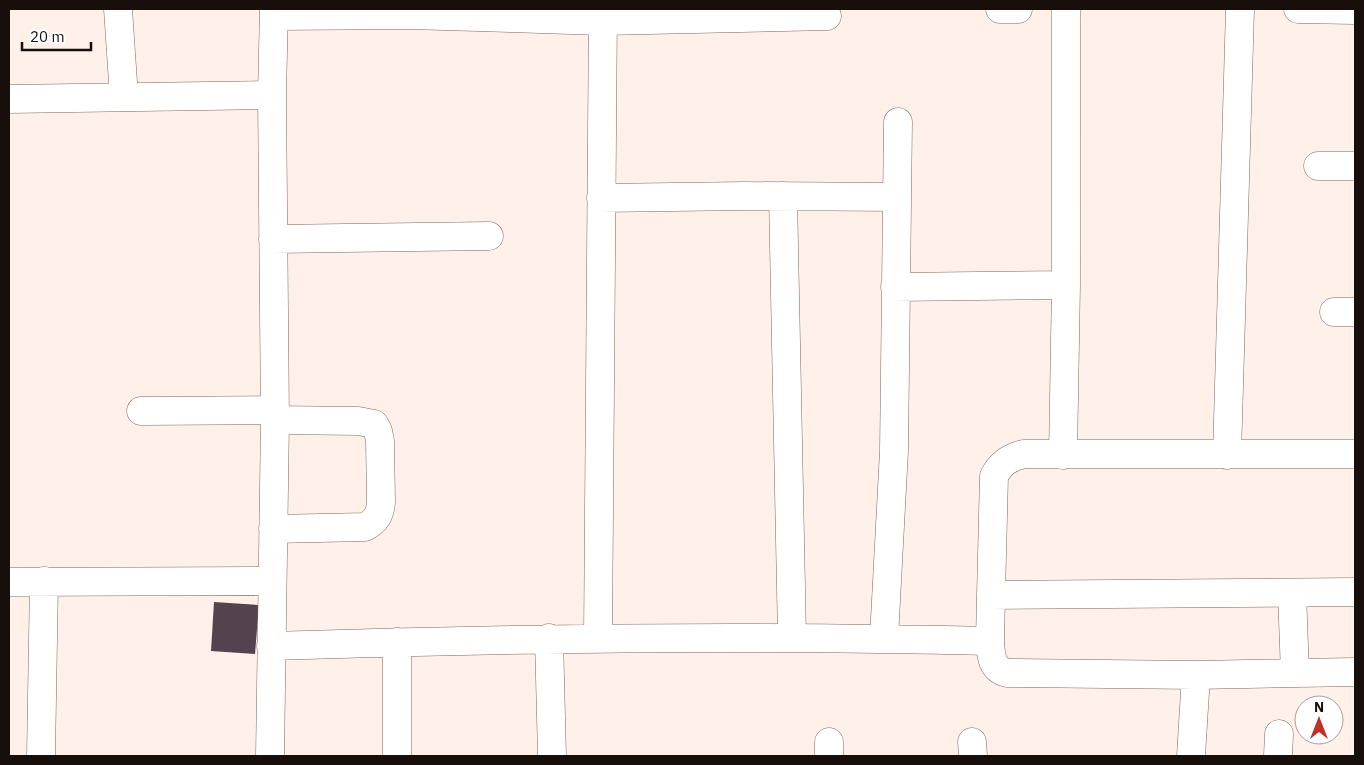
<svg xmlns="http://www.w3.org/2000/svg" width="1364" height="765" font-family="'IBM Plex Sans',sans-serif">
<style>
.building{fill:#54434e}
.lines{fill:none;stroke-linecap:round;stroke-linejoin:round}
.minor-casing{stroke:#7b685d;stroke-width:29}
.minor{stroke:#fff;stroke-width:28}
</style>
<rect width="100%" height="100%" fill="#fff1ea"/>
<path class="building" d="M 214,602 L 259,605 L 255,654 L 211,651 Z"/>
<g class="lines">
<defs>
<path id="minor" d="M 118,9 L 124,97
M 1000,9 L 1018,9
M 1298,9 L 1355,10
M 274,16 L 411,15 L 603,21 L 827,16
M 9,99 L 272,95
M 1318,166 L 1355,166
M 783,196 L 792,637
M 601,198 L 745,196 L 896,197
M 273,239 L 489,236
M 895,287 L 1066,285
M 1334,312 L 1355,312
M 141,411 L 275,410
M 1063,455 L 1066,285 L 1066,9
M 1227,455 L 1240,9
M 273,529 L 365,527 C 376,521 380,515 381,502 L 380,441 L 378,431 L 374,424 L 358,421 L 275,420
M 9,582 L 272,581
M 1292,593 L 1295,673
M 991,595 L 994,476 C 1001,463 1010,457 1024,454 L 1355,454
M 598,637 L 603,9
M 549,638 L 552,756
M 884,638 L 894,451 L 898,122
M 990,641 C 991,655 991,669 1007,673 L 1196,675 L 1355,672
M 271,646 C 511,638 750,635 990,641 L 991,595 L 1355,592
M 829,742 L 829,756
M 972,742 L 973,756
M 41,756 L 44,581
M 270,756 L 275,420 L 272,95 L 274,9
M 397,756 L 397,642
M 1191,756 L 1196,675
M 1278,756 L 1279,734"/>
</defs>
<use href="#minor" class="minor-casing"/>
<use href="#minor" class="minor"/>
</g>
<rect width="1364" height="765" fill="none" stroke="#170f0b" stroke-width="20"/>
<g transform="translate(1319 720)"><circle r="24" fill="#ffffff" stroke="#a29f9d"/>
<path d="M0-4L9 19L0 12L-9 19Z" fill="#be3128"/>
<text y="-8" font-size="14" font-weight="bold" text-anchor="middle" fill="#170f0b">N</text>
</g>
<path d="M22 42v8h69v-8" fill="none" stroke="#170f0b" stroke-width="2.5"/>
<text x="30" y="42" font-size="15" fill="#170f0b" stroke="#ffffff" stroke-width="4" paint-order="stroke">20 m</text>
</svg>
